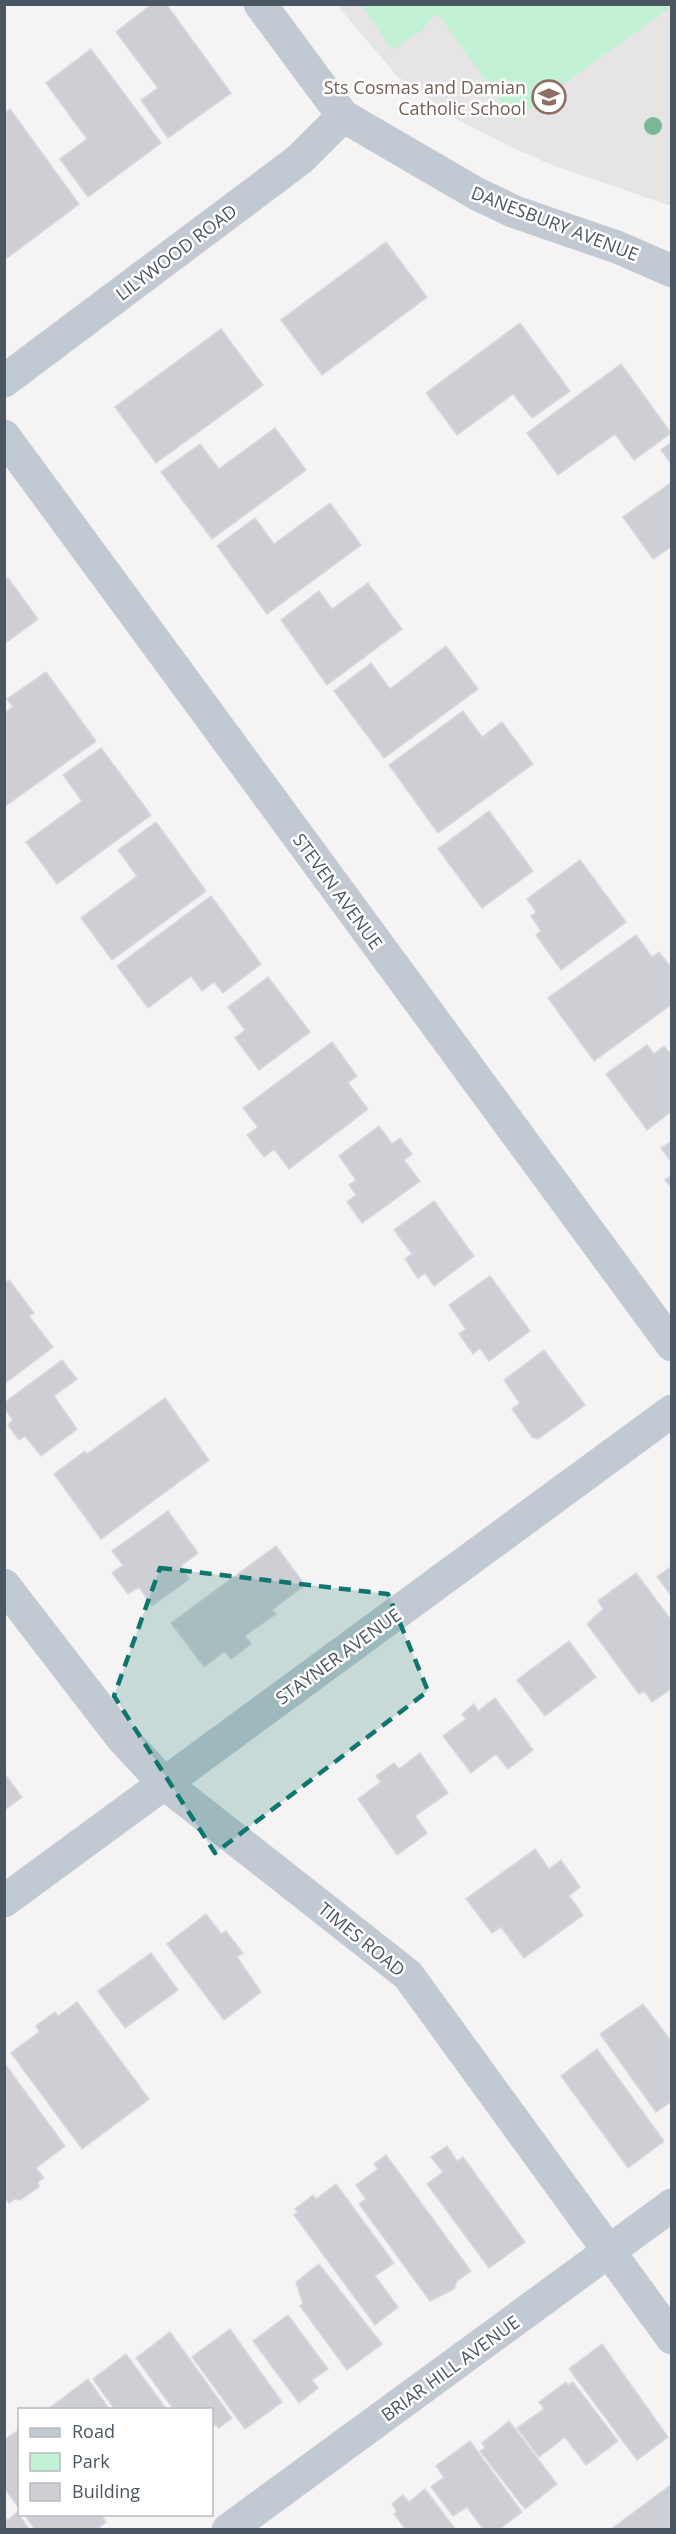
<svg xmlns="http://www.w3.org/2000/svg" width="676" height="2534" font-family="'Open Sans',sans-serif">
<style>
.education{fill:#e6e4e5}
.green{fill:#c3f1d5}
.building{fill:#cdcfd5;stroke:#d7d9de;stroke-width:1.5}
.lines{fill:none;stroke-linecap:round;stroke-linejoin:round}
.minor{stroke:#c1cad2;stroke-width:33}
.tree{fill:#7bb799}
.marked{fill:#0f766e;fill-opacity:0.2;stroke:#0f766e;stroke-width:4.5;stroke-dasharray:12 8;stroke-linejoin:round}
.labels{text-anchor:middle;dominant-baseline:central;stroke-width:5;stroke-linejoin:round;paint-order:stroke}
.education-label{font-size:18px;fill:#785e54;stroke:#fff;text-anchor:end}
.street-label{font-size:18px;fill:#4a5661;stroke:#fff}
</style>
<rect width="100%" height="100%" fill="#f5f3f3"/>
<path class="education" d="M 337,5 L 671,5 L 671,206 L 552,165 L 515,149 L 456,119 L 397,76 Z"/>
<path class="green" d="M 671,4 L 671,7 L 514,120 L 437,13 L 421,31 L 392,50 L 362,5 Z"/>
<path class="building" d="M 152,4 L 166,4 L 231,93 L 168,138 L 141,100 L 158,88 L 116,32 Z
M 91,49 L 161,143 L 88,197 L 60,159 L 87,139 L 46,83 Z
M 10,109 L 79,204 L 7,258 L 4,255 L 4,113 Z
M 386,242 L 427,297 L 322,375 L 281,320 Z
M 520,323 L 570,391 L 532,418 L 513,394 L 457,435 L 426,393 Z
M 221,329 L 263,385 L 156,463 L 115,407 Z
M 621,364 L 671,433 L 634,460 L 615,434 L 558,475 L 527,433 Z
M 275,428 L 306,470 L 212,539 L 161,472 L 200,444 L 219,469 Z
M 672,442 L 672,465 L 661,450 Z
M 672,482 L 672,546 L 653,559 L 623,517 Z
M 330,503 L 361,545 L 267,614 L 217,546 L 255,518 L 274,544 Z
M 8,578 L 38,619 L 4,644 L 4,580 Z
M 368,583 L 402,629 L 327,685 L 281,620 L 319,591 L 332,609 Z
M 446,646 L 478,689 L 384,758 L 334,691 L 371,663 L 390,689 Z
M 46,672 L 96,741 L 4,807 L 4,713 L 13,707 L 7,699 Z
M 463,711 L 482,737 L 502,722 L 533,764 L 438,833 L 389,765 Z
M 101,748 L 151,815 L 57,884 L 26,842 L 82,801 L 63,775 Z
M 489,811 L 533,871 L 482,908 L 438,849 Z
M 156,822 L 206,891 L 112,960 L 81,918 L 137,876 L 118,850 Z
M 580,860 L 626,922 L 561,970 L 536,935 L 541,931 L 531,916 L 536,912 L 527,899 Z
M 211,896 L 261,964 L 223,993 L 214,982 L 202,991 L 191,976 L 148,1008 L 117,966 Z
M 636,935 L 652,957 L 659,952 L 672,969 L 669,979 L 672,982 L 672,1004 L 594,1061 L 548,998 Z
M 268,977 L 310,1032 L 259,1070 L 235,1038 L 245,1030 L 228,1007 Z
M 332,1042 L 357,1076 L 348,1083 L 368,1109 L 289,1169 L 274,1149 L 264,1157 L 247,1135 L 258,1127 L 243,1108 Z
M 647,1045 L 654,1054 L 664,1046 L 672,1056 L 672,1111 L 647,1130 L 606,1074 Z
M 379,1126 L 392,1144 L 400,1138 L 412,1154 L 404,1160 L 420,1181 L 362,1223 L 347,1202 L 356,1195 L 349,1185 L 356,1180 L 339,1156 Z
M 672,1141 L 672,1163 L 661,1148 Z
M 672,1175 L 672,1188 L 665,1180 Z
M 434,1201 L 474,1256 L 434,1286 L 425,1273 L 418,1278 L 405,1259 L 412,1254 L 394,1230 Z
M 490,1276 L 530,1331 L 489,1361 L 480,1348 L 473,1354 L 459,1334 L 466,1329 L 449,1305 Z
M 9,1280 L 34,1313 L 29,1316 L 53,1347 L 4,1384 L 4,1284 Z
M 544,1350 L 585,1405 L 538,1439 L 532,1437 L 512,1409 L 520,1403 L 504,1380 Z
M 62,1360 L 77,1379 L 54,1396 L 77,1429 L 41,1456 L 25,1436 L 19,1440 L 8,1425 L 13,1420 L 4,1408 L 4,1403 Z
M 165,1398 L 209,1460 L 101,1539 L 54,1474 L 85,1451 L 87,1454 Z
M 168,1511 L 198,1553 L 181,1566 L 189,1579 L 152,1606 L 139,1587 L 128,1594 L 112,1573 L 123,1565 L 112,1551 Z
M 276,1546 L 305,1585 L 272,1610 L 276,1614 L 245,1636 L 251,1644 L 231,1659 L 225,1651 L 204,1667 L 171,1623 Z
M 672,1566 L 672,1596 L 657,1577 Z
M 636,1573 L 672,1621 L 672,1688 L 652,1702 L 644,1691 L 639,1694 L 587,1624 L 603,1609 L 598,1601 Z
M 569,1641 L 596,1677 L 545,1716 L 517,1680 Z
M 495,1698 L 533,1750 L 508,1769 L 496,1754 L 471,1773 L 443,1736 L 466,1719 L 462,1714 L 474,1704 L 478,1711 Z
M 420,1753 L 448,1793 L 415,1816 L 427,1833 L 397,1855 L 358,1799 L 381,1782 L 376,1776 L 394,1763 L 399,1769 Z
M 4,1773 L 22,1797 L 4,1810 Z
M 535,1849 L 549,1869 L 561,1860 L 580,1887 L 569,1896 L 583,1915 L 524,1958 L 501,1927 L 492,1933 L 466,1899 Z
M 206,1914 L 221,1934 L 226,1931 L 243,1953 L 237,1957 L 261,1992 L 224,2020 L 167,1944 Z
M 151,1953 L 178,1990 L 125,2028 L 98,1991 Z
M 77,2002 L 149,2099 L 82,2149 L 11,2053 L 39,2032 L 36,2026 L 55,2012 L 58,2016 Z
M 643,2004 L 672,2042 L 672,2101 L 656,2112 L 600,2034 Z
M 597,2049 L 664,2141 L 628,2168 L 561,2076 Z
M 5,2064 L 65,2146 L 36,2168 L 44,2178 L 38,2182 L 39,2187 L 20,2200 L 15,2199 L 9,2203 L 4,2197 Z
M 447,2146 L 457,2161 L 463,2157 L 525,2242 L 489,2268 L 427,2184 L 443,2172 L 431,2157 Z
M 386,2155 L 471,2271 L 457,2281 L 454,2289 L 430,2301 L 359,2204 L 366,2199 L 356,2185 L 378,2169 L 374,2164 Z
M 336,2184 L 394,2263 L 375,2276 L 398,2307 L 375,2325 L 294,2215 L 298,2212 L 295,2209 L 313,2195 L 316,2199 Z
M 319,2264 L 382,2344 L 347,2370 L 300,2306 L 303,2304 L 296,2282 Z
M 288,2315 L 328,2369 L 312,2380 L 318,2388 L 299,2403 L 253,2341 Z
M 230,2329 L 282,2402 L 245,2429 L 192,2357 Z
M 170,2332 L 232,2418 L 219,2428 L 215,2424 L 212,2427 L 212,2410 L 174,2410 L 136,2358 Z
M 602,2344 L 668,2437 L 637,2460 L 569,2369 Z
M 126,2354 L 167,2410 L 115,2410 L 93,2379 Z
M 88,2379 L 110,2410 L 47,2410 Z
M 566,2382 L 568,2385 L 573,2382 L 618,2441 L 586,2465 L 565,2437 L 539,2457 L 517,2428 L 544,2409 L 539,2402 Z
M 509,2421 L 557,2484 L 525,2509 L 480,2451 L 485,2448 L 482,2443 Z
M 20,2429 L 20,2509 L 4,2488 L 4,2440 Z
M 470,2441 L 522,2512 L 498,2530 L 484,2530 L 467,2507 L 453,2516 L 431,2487 L 444,2477 L 436,2466 Z
M 672,2484 L 672,2530 L 610,2530 Z
M 425,2489 L 456,2530 L 406,2530 L 394,2514 L 397,2512 L 392,2504 L 403,2495 L 409,2502 Z
M 17,2512 L 30,2530 L 4,2530 L 4,2517 L 8,2520 Z
M 24,2514 L 101,2514 L 106,2522 L 96,2530 L 35,2530 Z"/>
<g class="lines">
<path class="minor" d="M 260,4 L 343,116 L 477,194 L 515,212 L 617,247 L 672,271
M 4,381 L 300,159 L 343,116
M 4,436 L 672,1345
M 4,1585 L 122,1738 L 164,1783 L 408,1975 L 672,2338
M 4,1901 L 672,1411
M 228,2530 L 672,2205"/>
</g>
<circle class="tree" cx="653" cy="126" r="9"/>
<path class="marked" d="M 160,1568 L 388,1594 L 428,1691 L 215,1853 L 114,1696 Z"/>
<defs>
<symbol id="school-ring" viewBox="-11 -11 22 22"><circle r="9.5" fill="#fff" stroke="#8d6e63" stroke-width="1.5"/><path d="M0-5L7-2L0 1L-7-2ZM-4 1L0 2.5L4 1V4Q0 6-4 4Z" fill="#8d6e63"/></symbol>
</defs>
<g fill-rule="evenodd">
<use href="#school-ring" x="530" y="78" width="38" height="38"/>
</g>
<g class="labels">
<g class="education-label">
<text x="526" y="87">Sts Cosmas and Damian<tspan x="526" dy="21">Catholic School</tspan></text>
</g>
<g class="street-label">
<text transform="translate(555 223) rotate(21)">DANESBURY AVENUE</text>
<text transform="translate(176 252) rotate(-37)">LILYWOOD ROAD</text>
<text transform="translate(338 891) rotate(54)">STEVEN AVENUE</text>
<text transform="translate(338 1656) rotate(-36)">STAYNER AVENUE</text>
<text transform="translate(362 1939) rotate(39)">TIMES ROAD</text>
<text transform="translate(450 2368) rotate(-36)">BRIAR HILL AVENUE</text>
</g>
</g>
<rect width="676" height="2534" fill="none" stroke="#4a5661" stroke-width="12"/>
<rect x="18" y="2408" width="195" height="108" fill="#ffffff" stroke="#b7bbc0" stroke-width="1.5"/>
<rect x="30" y="2428" width="30" height="9" fill="#c1cad2" stroke="#b7bbc0" stroke-width="1.5"/>
<text x="72" y="2438" font-size="18" fill="#4a5661">Road</text>
<rect x="30" y="2453" width="30" height="18" fill="#c3f1d5" stroke="#b7bbc0" stroke-width="1.5"/>
<text x="72" y="2468" font-size="18" fill="#4a5661">Park</text>
<rect x="30" y="2483" width="30" height="18" fill="#cdcfd5" stroke="#b7bbc0" stroke-width="1.5"/>
<text x="72" y="2498" font-size="18" fill="#4a5661">Building</text>
</svg>
